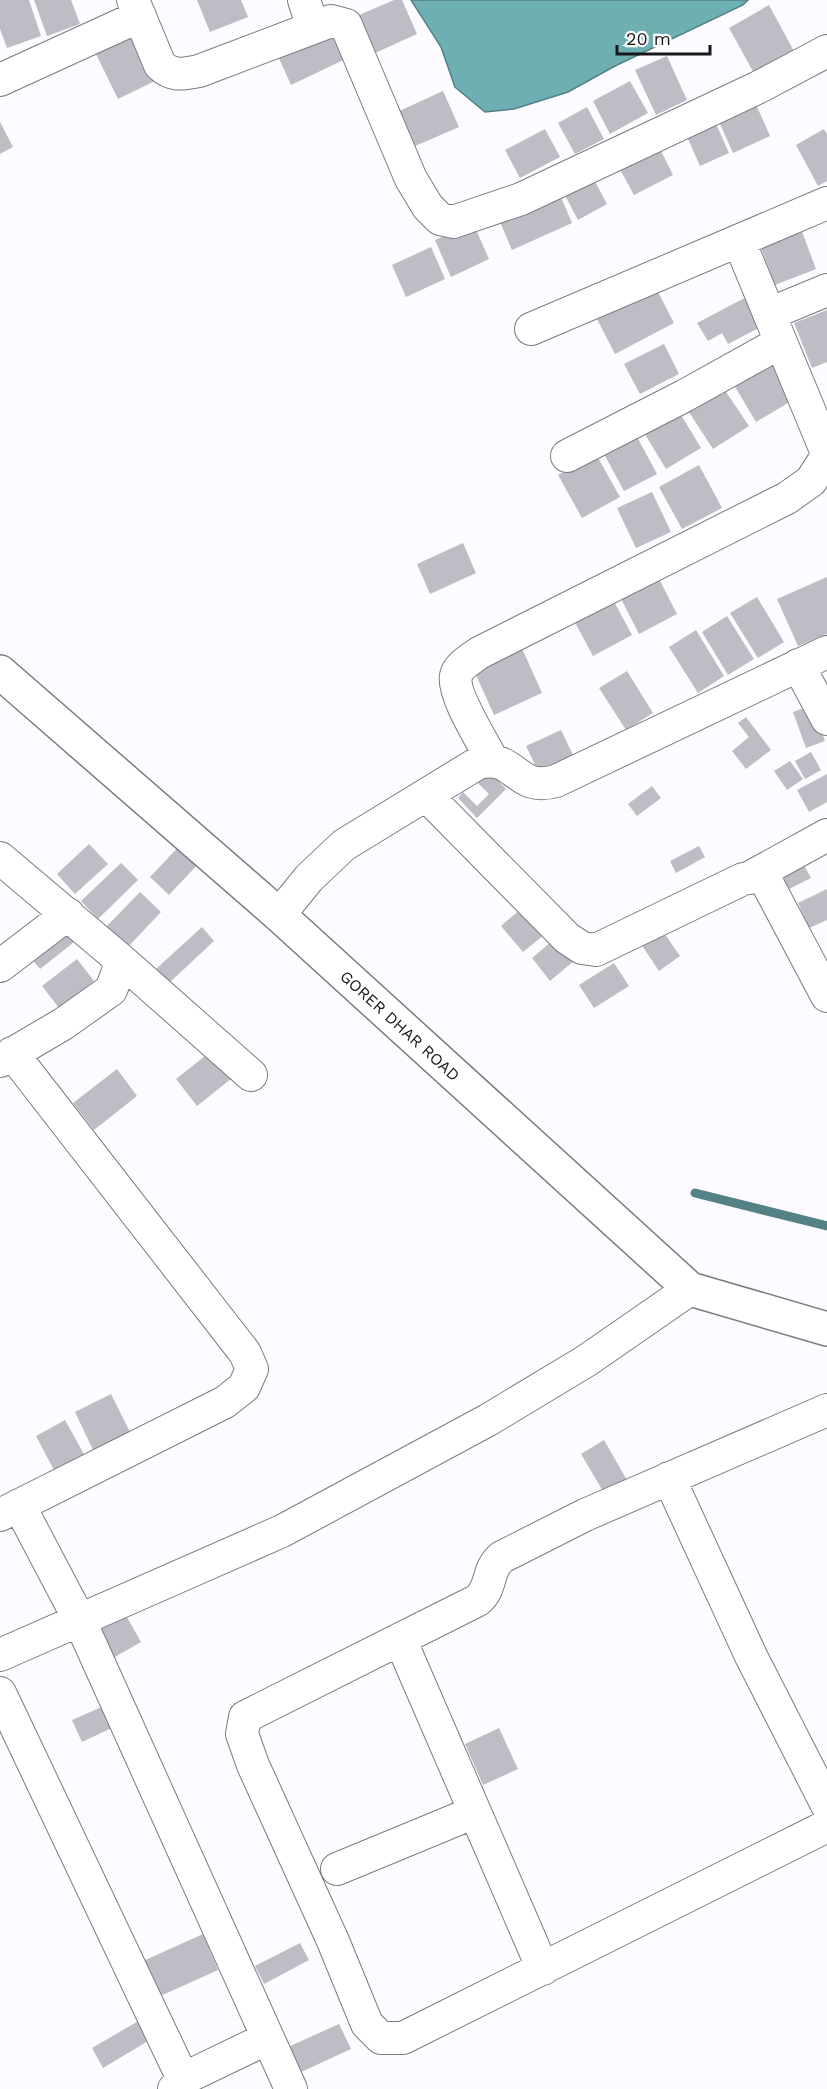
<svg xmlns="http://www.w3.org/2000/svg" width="827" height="2089" font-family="'Work Sans',sans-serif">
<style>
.water{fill:#6eafb3;stroke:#548185;stroke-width:1.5}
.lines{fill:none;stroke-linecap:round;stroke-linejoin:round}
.stream{stroke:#548185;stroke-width:9}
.building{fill:#bebcc5}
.minor-casing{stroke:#7c7a82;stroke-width:34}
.tertiary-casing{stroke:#7c7a82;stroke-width:36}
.minor{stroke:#fff;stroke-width:32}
.tertiary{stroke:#fff;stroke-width:33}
.labels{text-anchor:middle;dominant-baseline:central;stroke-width:5;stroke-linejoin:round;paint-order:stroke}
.street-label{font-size:16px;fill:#18171b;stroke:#fff}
</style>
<rect width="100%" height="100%" fill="#fcfbff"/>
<path class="water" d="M 411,0 L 748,0 L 743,5 L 615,66 L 568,92 L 514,109 L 485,112 L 455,87 L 441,47 Z"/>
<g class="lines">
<path class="stream" d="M 695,1193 L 827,1226"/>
</g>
<path class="building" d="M 0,0 L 29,0 L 41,36 L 7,48 L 0,29 Z
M 34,0 L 71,0 L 80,24 L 47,36 Z
M 197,0 L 241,0 L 248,17 L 210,32 Z
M 394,0 L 402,0 L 417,34 L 373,54 L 357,16 Z
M 769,5 L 795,53 L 755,75 L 729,28 Z
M 340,26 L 354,55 L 291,85 L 278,56 Z
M 130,30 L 155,81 L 118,99 L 93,48 Z
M 667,56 L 687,100 L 656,115 L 635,70 Z
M 630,81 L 648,113 L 610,134 L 593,101 Z
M 443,91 L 459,127 L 413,147 L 397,112 Z
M 753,98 L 770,136 L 733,153 L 716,115 Z
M 587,107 L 604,139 L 575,154 L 558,123 Z
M 714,119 L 729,153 L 700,166 L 685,132 Z
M 0,122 L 13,147 L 0,154 Z
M 545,129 L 560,157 L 520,178 L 505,150 Z
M 824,129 L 827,134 L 827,181 L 818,186 L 796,145 Z
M 656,141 L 673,175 L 634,195 L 616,162 Z
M 589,170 L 607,204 L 578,220 L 560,186 Z
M 557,188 L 572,223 L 512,250 L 497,215 Z
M 473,223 L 489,259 L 451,277 L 435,240 Z
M 801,229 L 816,269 L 775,285 L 760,245 Z
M 431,247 L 445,279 L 406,297 L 392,265 Z
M 656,288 L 674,323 L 615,354 L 597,319 Z
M 754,293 L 770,322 L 728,344 L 722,333 L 708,341 L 697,323 Z
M 827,310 L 827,362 L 812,368 L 794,323 Z
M 664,344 L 679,374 L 640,394 L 624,364 Z
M 769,358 L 793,400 L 756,422 L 731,380 Z
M 720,383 L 749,426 L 713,449 L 685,406 Z
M 678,410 L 701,448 L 666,469 L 643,431 Z
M 636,435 L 657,474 L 624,491 L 603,452 Z
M 596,454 L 620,497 L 582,518 L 558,475 Z
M 699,465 L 722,508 L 682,529 L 659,487 Z
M 652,492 L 671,532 L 636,548 L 617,508 Z
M 463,543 L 476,573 L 430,594 L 417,564 Z
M 655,571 L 677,614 L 639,634 L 617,591 Z
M 827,577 L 827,634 L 798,646 L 777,599 Z
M 610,594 L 632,635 L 593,656 L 571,615 Z
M 757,597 L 784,642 L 758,658 L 730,613 Z
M 727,616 L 754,659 L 728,675 L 702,632 Z
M 696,630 L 724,676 L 698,693 L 669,647 Z
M 520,644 L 542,693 L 494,715 L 472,666 Z
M 627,671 L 653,713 L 626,730 L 599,688 Z
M 812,705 L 825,741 L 806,748 L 793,712 Z
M 746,717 L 771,750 L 746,769 L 732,751 L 749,737 L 738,723 Z
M 561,730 L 573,755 L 538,771 L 526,746 Z
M 811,752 L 821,770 L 805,779 L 795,761 Z
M 790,761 L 803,779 L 787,790 L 774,771 Z
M 487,769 L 506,789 L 477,818 L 458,798 L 463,792 L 477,806 L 489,794 L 475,780 Z
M 827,774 L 827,802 L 809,812 L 797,790 Z
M 652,786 L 661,798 L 637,816 L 628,804 Z
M 183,842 L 202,860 L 169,895 L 150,877 Z
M 89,844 L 108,864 L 75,894 L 57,874 Z
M 699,846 L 705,857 L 676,873 L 670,861 Z
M 799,856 L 811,878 L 789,889 L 778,867 Z
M 121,863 L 138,880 L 98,919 L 81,901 Z
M 827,889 L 827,920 L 809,928 L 798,903 Z
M 140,892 L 161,912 L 126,949 L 105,928 Z
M 528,903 L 551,929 L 523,952 L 501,926 Z
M 65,924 L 78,939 L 40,969 L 28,954 Z
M 202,927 L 214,941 L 169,983 L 156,969 Z
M 662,930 L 680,956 L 659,971 L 641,944 Z
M 557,937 L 575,960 L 550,981 L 532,958 Z
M 77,959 L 94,981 L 59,1008 L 42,986 Z
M 614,963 L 629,986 L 594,1008 L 579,985 Z
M 215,1048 L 236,1075 L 197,1106 L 176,1079 Z
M 117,1069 L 137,1096 L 94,1130 L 73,1103 Z
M 111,1394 L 131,1434 L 94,1452 L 75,1412 Z
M 65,1420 L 85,1456 L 55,1472 L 36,1436 Z
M 604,1440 L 627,1480 L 604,1493 L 581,1454 Z
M 124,1612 L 141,1642 L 108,1661 L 91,1631 Z
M 104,1706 L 114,1727 L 82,1742 L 72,1720 Z
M 499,1728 L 518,1769 L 483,1785 L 465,1744 Z
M 203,1934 L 218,1970 L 156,1998 L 141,1962 Z
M 300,1943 L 309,1960 L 264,1984 L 255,1966 Z
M 147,2016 L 158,2035 L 103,2068 L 92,2048 Z
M 339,2024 L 351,2049 L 299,2073 L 288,2047 Z"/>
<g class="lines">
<defs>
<path id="minor" d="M 133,0 L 160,65 C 173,77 183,74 199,71 L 331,21 L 346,25 L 411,179 L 428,207 L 440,219 L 453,222 L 521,199 L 757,88 L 827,51
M 304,0 L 313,27
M 0,80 L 140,16
M 739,241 L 827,453
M 769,314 L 827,290
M 531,329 L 827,203
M 567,456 L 684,396 L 781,342
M 798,665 L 827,719
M 492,760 C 483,742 452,694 456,676 C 458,666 471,659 479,653 L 787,498 L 811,481 L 827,456
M 426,795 L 567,938 L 582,948 L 596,950 L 743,879 L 757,877 L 766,881 L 827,996
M 0,858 L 122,961 L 111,990 L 63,1024 L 0,1061
M 749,878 L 827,835
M 279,915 L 309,878 L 344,845 L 478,763 C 517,753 514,793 556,781 L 827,652
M 122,961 L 251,1075
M 0,966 L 68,914
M 827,1410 L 585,1515 L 502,1557 C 486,1570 493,1587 478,1600 L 245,1717 L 242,1734 L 253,1765 L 333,1941 L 367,2024 L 381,2038 L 403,2038 L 827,1826
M 669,1478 L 751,1656 L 827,1805
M 19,1505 L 80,1621 L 291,2089
M 0,1515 L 225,1402 L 244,1387 L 252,1369 L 245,1353 L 12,1053
M 400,1639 L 543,1969
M 0,1655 L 282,1531 L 488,1420 L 586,1361 L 690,1289
M 0,1693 L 183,2079
M 337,1869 L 475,1812
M 174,2089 L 183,2079 L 268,2038"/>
<g id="tertiary">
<path id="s1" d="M 0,672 L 279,915 L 690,1289 L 827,1329"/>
</g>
</defs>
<use href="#minor" class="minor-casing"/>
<use href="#tertiary" class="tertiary-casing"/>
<use href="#minor" class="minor"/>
<use href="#tertiary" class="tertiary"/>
</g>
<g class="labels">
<g class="street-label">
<text stroke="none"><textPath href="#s1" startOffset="534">GORER DHAR ROAD</textPath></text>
</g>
</g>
<path d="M617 45v9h93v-9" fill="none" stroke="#18171b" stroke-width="3"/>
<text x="626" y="45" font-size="18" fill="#18171b" stroke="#ffffff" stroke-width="4.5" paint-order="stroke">20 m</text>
</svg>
